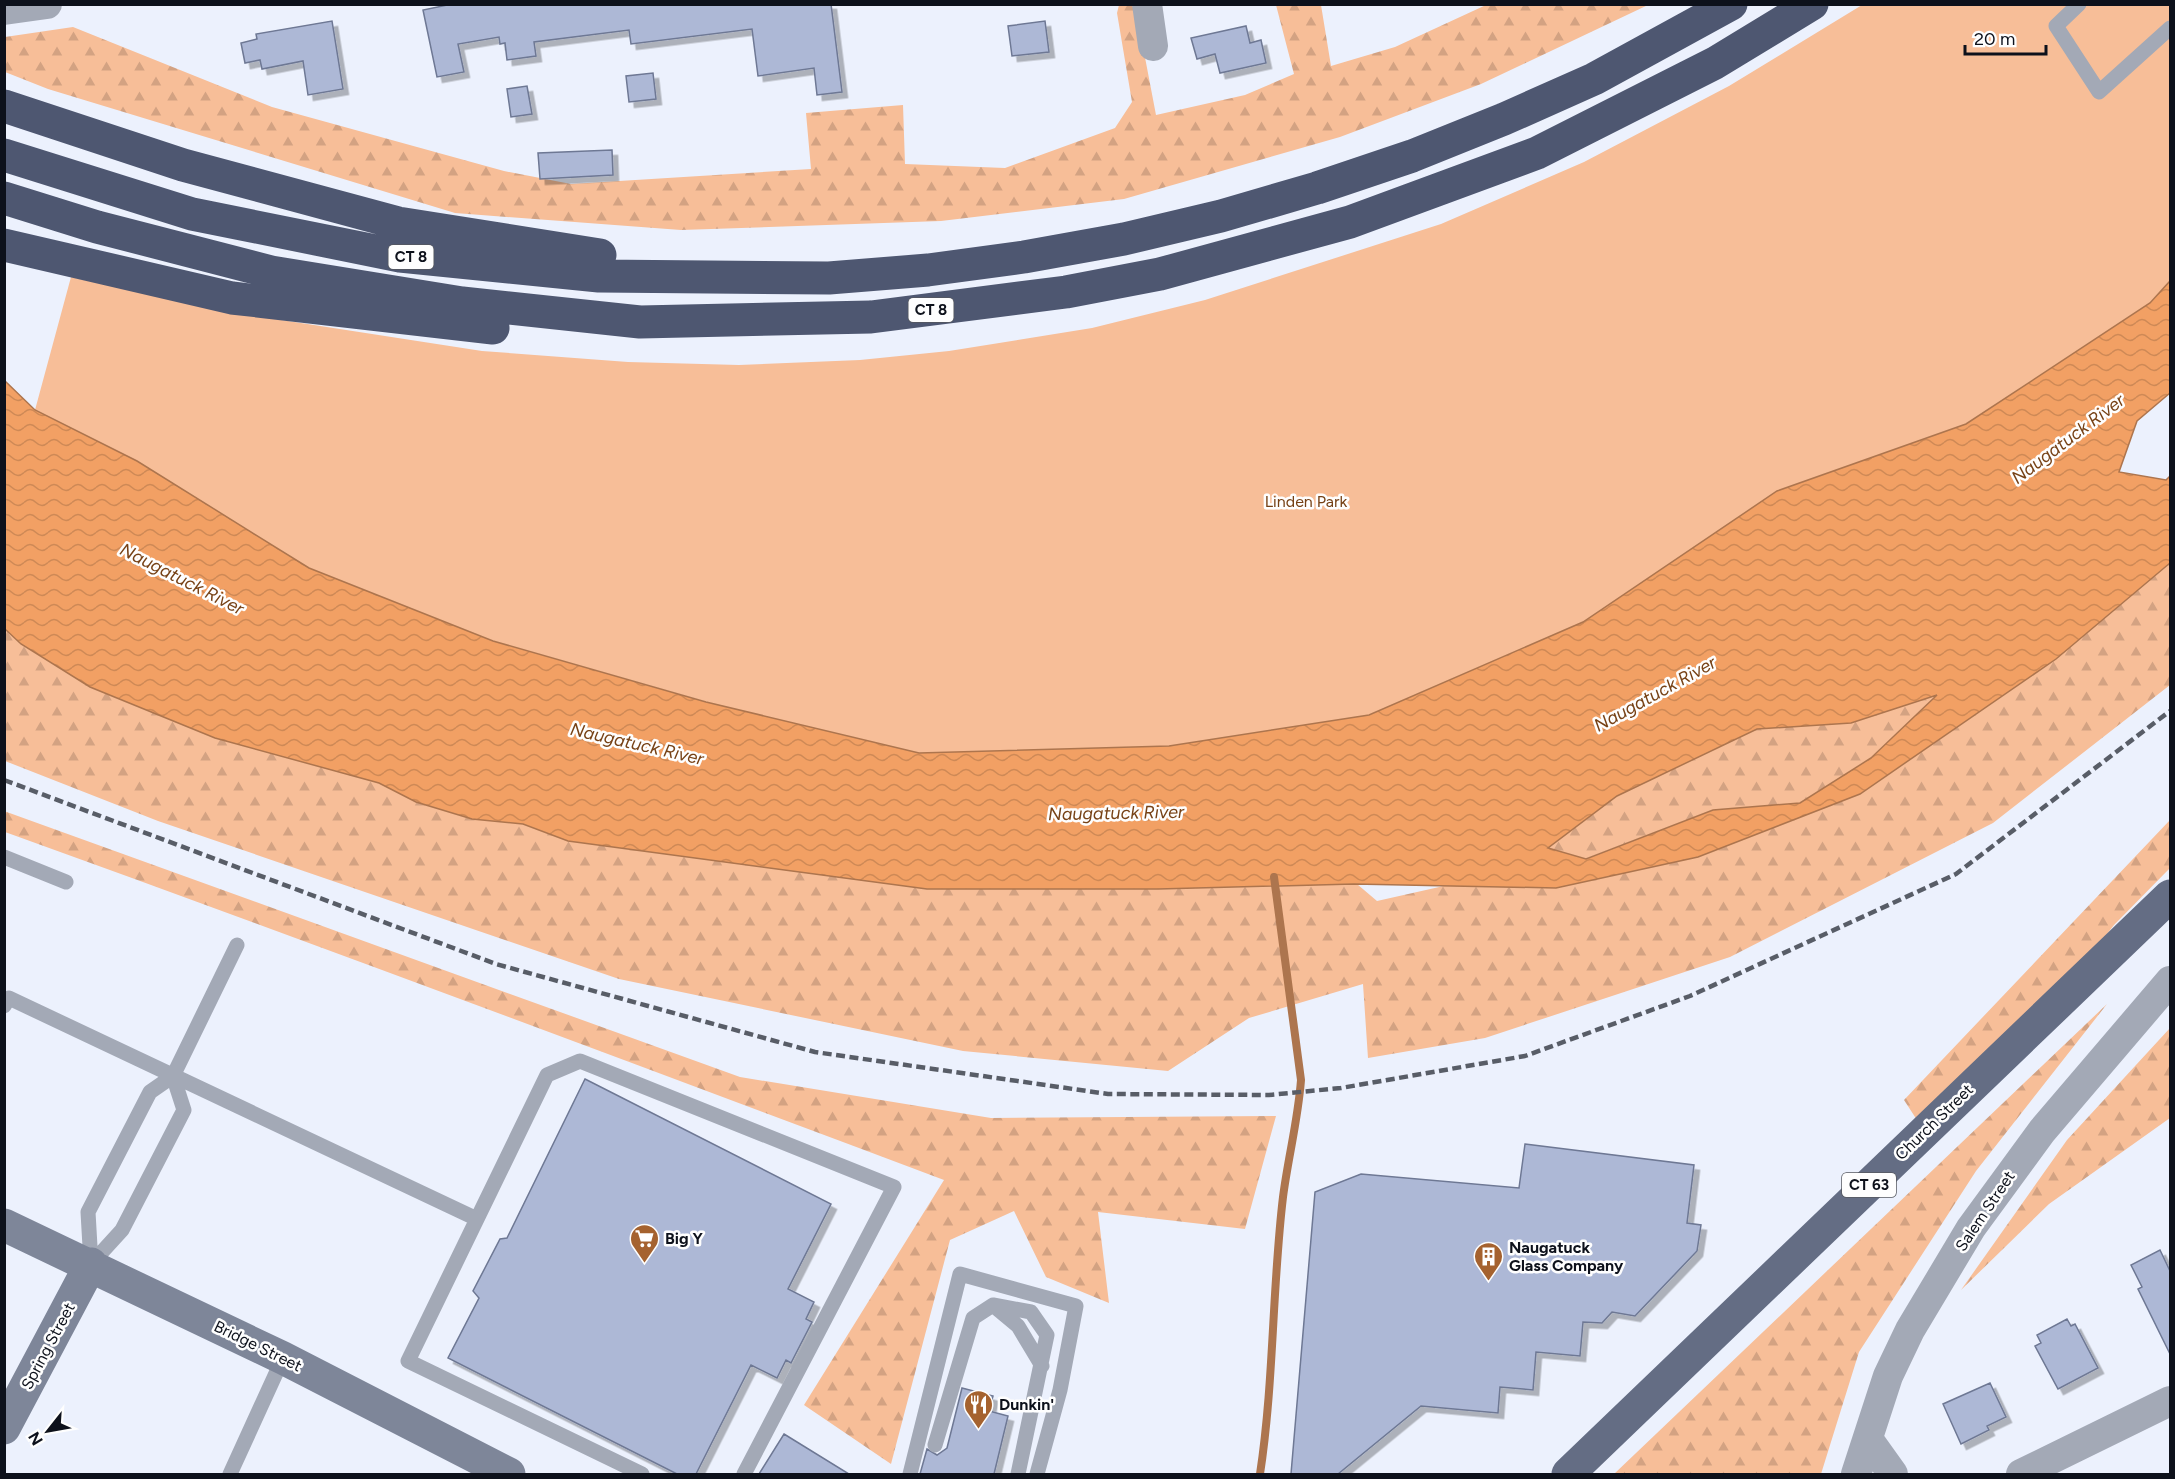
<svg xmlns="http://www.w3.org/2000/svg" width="2175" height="1479" font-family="Figtree,sans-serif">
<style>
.forest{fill:url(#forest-firs)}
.green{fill:#f7be98}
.water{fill:url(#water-waves);stroke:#ad754e;stroke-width:1.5;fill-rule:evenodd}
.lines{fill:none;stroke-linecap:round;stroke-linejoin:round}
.stream{stroke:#ad754e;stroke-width:8}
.building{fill:#adb8d6;stroke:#6e7894;stroke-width:1.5;filter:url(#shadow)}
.service{stroke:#a3a9b6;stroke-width:15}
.minor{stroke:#a3a9b6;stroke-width:30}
.secondary{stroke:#7e8699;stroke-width:33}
.primary{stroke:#646d84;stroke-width:33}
.motorway{stroke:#4e5771;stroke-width:33}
.rail{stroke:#585d67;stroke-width:4.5;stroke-dasharray:9 4.5;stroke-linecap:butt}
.labels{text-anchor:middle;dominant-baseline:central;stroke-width:5;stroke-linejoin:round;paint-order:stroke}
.shield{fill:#fefefe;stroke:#55585f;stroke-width:1.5}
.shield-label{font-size:15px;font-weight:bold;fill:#0d111b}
.park-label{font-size:16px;fill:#754014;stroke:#fefefe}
.street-label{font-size:16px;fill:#0d111b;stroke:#fefefe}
.poi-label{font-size:16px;font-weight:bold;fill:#0d111b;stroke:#fefefe;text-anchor:start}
.water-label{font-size:18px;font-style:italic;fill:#774216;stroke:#fefefe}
</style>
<defs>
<pattern id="forest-firs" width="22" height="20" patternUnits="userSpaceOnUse" patternTransform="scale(1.5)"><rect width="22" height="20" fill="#f7be98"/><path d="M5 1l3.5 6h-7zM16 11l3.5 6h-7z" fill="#d3a282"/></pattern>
<pattern id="water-waves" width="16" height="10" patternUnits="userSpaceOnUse" patternTransform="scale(1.5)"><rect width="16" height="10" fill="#f2a064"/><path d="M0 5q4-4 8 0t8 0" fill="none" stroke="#ce8956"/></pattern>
<filter id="shadow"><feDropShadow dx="5.5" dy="5.5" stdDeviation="0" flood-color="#0004"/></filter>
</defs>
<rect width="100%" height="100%" fill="#ecf1fd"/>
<path class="forest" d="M 1119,5 L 1135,5 L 1156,115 L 1245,95 L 1294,74 L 1276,5 L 1321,5 L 1331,66 L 1395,47 L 1486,5 L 1648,5 L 1481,84 L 1340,137 L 1124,199 L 941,221 L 681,230 L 455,213 L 48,89 L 5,72 L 5,37 L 73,27 L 272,107 L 504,171 L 571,184 L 811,169 L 806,113 L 903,105 L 905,164 L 1005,168 L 1115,128 L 1132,102 L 1117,13 Z
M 2170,563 L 2170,685 L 1993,823 L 1730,957 L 1485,1038 L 1368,1058 L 1363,984 L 1249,1018 L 1168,1071 L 963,1051 L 619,979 L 158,821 L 5,761 L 4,626 L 380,783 L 416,802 L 472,819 L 523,824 L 568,841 L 665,854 L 1324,856 L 1377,901 L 1497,874 L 1556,888 L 1698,857 L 1860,794 L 2056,659 Z
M 1938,694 L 1871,758 L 1800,803 L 1713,810 L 1585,859 L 1547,848 L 1617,796 L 1757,728 L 1851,723 Z
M 4,811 L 740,1077 L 991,1118 L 1276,1116 L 1245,1229 L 1098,1212 L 1109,1303 L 1046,1277 L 1014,1211 L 950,1240 L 891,1464 L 804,1405 L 944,1180 C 631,1063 319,945 5,832 Z
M 2170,820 L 2170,868 L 2114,925 L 2103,939 L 1917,1120 L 1904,1100 Z
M 2107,1004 L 1976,1171 L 1859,1352 L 1821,1474 L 1614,1474 Z
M 2170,1028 L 2170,1118 L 2049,1204 L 1961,1290 L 2067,1140 Z"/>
<path class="green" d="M 1862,5 L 2170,5 L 2170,281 L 2150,303 L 1966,424 L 1777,491 L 1583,622 L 1369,715 L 1169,746 L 919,753 L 721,706 L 493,641 L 309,568 L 137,461 L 35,410 L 71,277 L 230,312 L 482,351 L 628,362 L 739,365 L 860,360 L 949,351 L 1092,328 L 1205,300 L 1441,224 L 1584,162 L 1729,86 Z"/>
<path class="water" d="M 2170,281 L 2170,393 L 2137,421 L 2119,472 L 2166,480 L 2170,476 L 2170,563 L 2056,659 L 1860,794 L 1698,857 L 1556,888 L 1354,884 L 1158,889 L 927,889 L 568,841 L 523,824 L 472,819 L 416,802 L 379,783 L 215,738 L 90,687 L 21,644 L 5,629 L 5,381 L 35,410 L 137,461 L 309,568 L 493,641 L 706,702 L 919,753 L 1169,746 L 1369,715 L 1583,622 L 1777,491 L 1966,424 L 2150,303 ZM 1937,695 L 1871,758 L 1800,803 L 1713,810 L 1586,859 L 1548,848 L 1617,796 L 1757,729 L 1851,723 Z"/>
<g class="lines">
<path class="stream" d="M 1260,1474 C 1274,1382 1272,1289 1283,1197 C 1288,1158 1298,1120 1301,1080 L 1274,877"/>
</g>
<path class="building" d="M 452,4 L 831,4 L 842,92 L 817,95 L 814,68 L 758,76 L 752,29 L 631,44 L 629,30 L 534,42 L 536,56 L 507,60 L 505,43 L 500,44 L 499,37 L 458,44 L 464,72 L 437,77 L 423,10 Z
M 332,21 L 343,89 L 308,95 L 303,61 L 262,69 L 260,60 L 245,63 L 241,43 L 257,39 L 256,34 Z
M 1045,21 L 1049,52 L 1012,56 L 1008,26 Z
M 1246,26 L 1250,43 L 1261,40 L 1266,63 L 1220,73 L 1215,54 L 1197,59 L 1191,38 Z
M 653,73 L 656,99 L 629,102 L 626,76 Z
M 527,86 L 532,114 L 511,117 L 507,89 Z
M 612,150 L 613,175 L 540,179 L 538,153 Z
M 585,1079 L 831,1204 L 788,1289 L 814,1302 L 806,1319 L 812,1322 L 791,1363 L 786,1360 L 777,1378 L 751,1365 L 696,1474 L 677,1474 L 448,1358 L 479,1298 L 473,1291 L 500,1239 L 507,1238 Z
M 1525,1144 L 1694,1165 L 1687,1223 L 1701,1225 L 1697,1251 L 1635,1316 L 1612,1312 L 1602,1323 L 1583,1322 L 1580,1356 L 1536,1352 L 1533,1390 L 1500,1387 L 1498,1413 L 1421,1406 L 1338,1474 L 1291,1474 L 1315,1192 L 1361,1174 L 1519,1188 Z
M 2160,1250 L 2170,1271 L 2170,1354 L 2138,1289 L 2142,1287 L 2131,1265 Z
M 2067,1319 L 2071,1326 L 2075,1324 L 2098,1368 L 2058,1389 L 2035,1346 L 2041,1343 L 2037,1335 Z
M 1990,1383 L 2006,1417 L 1987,1426 L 1989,1430 L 1961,1444 L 1943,1404 Z
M 962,1388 L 993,1396 L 989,1411 L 1008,1416 L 994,1474 L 920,1474 L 927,1449 L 937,1455 L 947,1448 Z
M 784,1434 L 849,1474 L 759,1474 Z"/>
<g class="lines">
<path class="service" d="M 2079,4 L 2056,26 L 2099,92 L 2170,28
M 4,857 L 66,882
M 4,1006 L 9,998 L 477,1219
M 173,1076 L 184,1110 L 122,1230 L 91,1264 L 88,1212 L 150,1092 L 173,1076 L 237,945
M 994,1306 L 1018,1326 L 1042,1366
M 935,1445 L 973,1318 L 993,1305 L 1031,1312 L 1047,1335 L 1018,1474
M 230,1474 L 283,1358
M 642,1474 L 408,1361 L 547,1075 L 580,1061 L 894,1187 L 744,1474
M 910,1474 L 960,1274 L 1076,1306 L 1060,1390 L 1037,1474"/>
<path class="minor" d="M 1147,4 L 1153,46
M 4,10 L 47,4
M 1868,1439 L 1893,1474
M 1856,1474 L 1888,1376 L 1910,1330 L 1971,1228 L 2042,1131 L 2170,981
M 2021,1474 L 2170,1401"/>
<path class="secondary" d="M 4,1225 L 283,1358 L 509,1474
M 4,1428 L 91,1264"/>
<path class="primary" d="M 1568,1474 L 2170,896"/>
<path class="motorway" d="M 4,106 L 183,165 L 398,223 L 600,255
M 4,155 L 192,214 L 400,256 L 599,276 L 829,278 L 928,270 L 1024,257 L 1124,239 L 1221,216 L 1317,188 L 1412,156 L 1504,119 L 1594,79 L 1731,4
M 4,198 L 97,227 L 271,272 L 462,303 L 640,322 L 871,317 L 1066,292 L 1160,274 L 1350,222 L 1537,153 L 1715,63 L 1812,4
M 4,245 L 232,298 L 493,328"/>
<path class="rail" d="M 4,780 L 496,964 L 815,1052 L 1108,1094 L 1269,1095 L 1341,1088 L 1525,1056 L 1690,996 L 1956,874 L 2170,711"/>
</g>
<defs>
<symbol id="supermarket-pin" viewBox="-11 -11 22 30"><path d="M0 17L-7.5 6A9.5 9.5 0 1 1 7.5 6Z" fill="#a5622f" stroke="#fefefe"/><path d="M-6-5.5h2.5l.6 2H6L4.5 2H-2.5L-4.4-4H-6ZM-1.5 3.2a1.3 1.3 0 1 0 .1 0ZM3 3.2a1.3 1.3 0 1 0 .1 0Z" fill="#fff"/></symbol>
<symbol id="building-pin" viewBox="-11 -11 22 30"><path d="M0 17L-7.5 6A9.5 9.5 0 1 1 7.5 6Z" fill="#a5622f" stroke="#fefefe"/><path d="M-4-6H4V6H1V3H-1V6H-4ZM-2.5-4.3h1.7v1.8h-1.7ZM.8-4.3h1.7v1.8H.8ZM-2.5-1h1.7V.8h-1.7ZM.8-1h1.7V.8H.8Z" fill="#fff"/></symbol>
<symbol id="restaurant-pin" viewBox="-11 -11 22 30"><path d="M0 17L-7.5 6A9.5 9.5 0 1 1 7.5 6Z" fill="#a5622f" stroke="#fefefe"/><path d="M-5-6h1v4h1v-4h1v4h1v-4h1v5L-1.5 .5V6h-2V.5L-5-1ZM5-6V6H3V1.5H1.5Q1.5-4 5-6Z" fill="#fff"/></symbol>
</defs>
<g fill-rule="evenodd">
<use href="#supermarket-pin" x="628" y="1222" width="33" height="45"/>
<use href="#building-pin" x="1472" y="1240" width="33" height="45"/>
<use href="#restaurant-pin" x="962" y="1388" width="33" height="45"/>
</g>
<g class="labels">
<g class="shield">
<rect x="388.5" y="245" width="45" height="24" rx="4.5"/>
<rect x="908.5" y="298" width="45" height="24" rx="4.5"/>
<rect x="1842" y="1173" width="54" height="24" rx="4.5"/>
</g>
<g class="shield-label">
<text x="411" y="257">CT 8</text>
<text x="931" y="310">CT 8</text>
<text x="1869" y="1185">CT 63</text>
</g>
<g class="park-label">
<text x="1306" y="501">Linden Park</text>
</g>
<g class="street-label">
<text transform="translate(1934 1122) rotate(-44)">Church Street</text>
<text transform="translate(1985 1211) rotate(-56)">Salem Street</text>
<text transform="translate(48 1346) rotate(-62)">Spring Street</text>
<text transform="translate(258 1346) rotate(26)">Bridge Street</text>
</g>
<g class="poi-label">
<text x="665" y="1238">Big Y</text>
<text x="1509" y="1247">Naugatuck<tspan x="1509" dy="18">Glass Company</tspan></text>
<text x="999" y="1404">Dunkin'</text>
</g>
<g class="water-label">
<text transform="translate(2068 439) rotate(-37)">Naugatuck River</text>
<text transform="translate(182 579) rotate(27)">Naugatuck River</text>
<text transform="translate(1655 694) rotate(-29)">Naugatuck River</text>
<text transform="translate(637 744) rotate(13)">Naugatuck River</text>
<text transform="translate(1116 813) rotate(-1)">Naugatuck River</text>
</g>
</g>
<rect width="2175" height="1479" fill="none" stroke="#0d111b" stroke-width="12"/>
<g transform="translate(48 1431) rotate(239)" stroke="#fefefe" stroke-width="4.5" paint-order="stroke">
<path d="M0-4.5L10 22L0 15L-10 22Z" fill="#0d111b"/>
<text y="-9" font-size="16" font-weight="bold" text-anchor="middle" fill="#0d111b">N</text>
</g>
<path d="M1965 45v9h81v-9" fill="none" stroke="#0d111b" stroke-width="3"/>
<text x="1974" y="45" font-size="18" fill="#0d111b" stroke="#fefefe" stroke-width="4.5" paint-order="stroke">20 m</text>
</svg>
